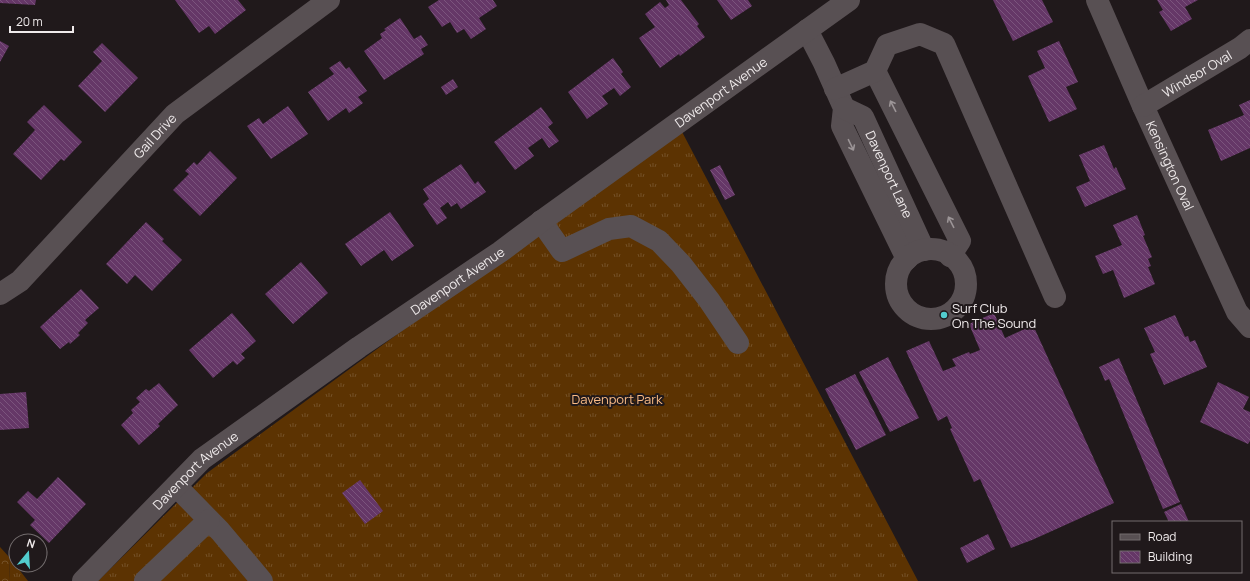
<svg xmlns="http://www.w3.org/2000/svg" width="1250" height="581" font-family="Manrope,sans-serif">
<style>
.grass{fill:url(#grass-tufts)}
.forest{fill:url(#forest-crowns)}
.building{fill:url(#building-back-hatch)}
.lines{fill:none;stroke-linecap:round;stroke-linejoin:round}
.minor{stroke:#585053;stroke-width:22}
.oneway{stroke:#9c9597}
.poi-dot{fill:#52cdce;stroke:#20191b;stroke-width:1.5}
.labels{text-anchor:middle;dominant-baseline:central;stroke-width:4;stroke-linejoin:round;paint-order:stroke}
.street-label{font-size:13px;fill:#efeaeb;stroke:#20191b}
.poi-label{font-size:13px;fill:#efeaeb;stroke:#20191b;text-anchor:start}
.park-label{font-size:13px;fill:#fabb85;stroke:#20191b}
</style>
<defs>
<pattern id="grass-tufts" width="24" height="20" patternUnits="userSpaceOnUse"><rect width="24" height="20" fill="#5c3302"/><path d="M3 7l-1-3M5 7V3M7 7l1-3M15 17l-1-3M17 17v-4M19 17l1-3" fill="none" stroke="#745127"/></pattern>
<pattern id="forest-crowns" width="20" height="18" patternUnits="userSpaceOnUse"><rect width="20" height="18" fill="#5c3302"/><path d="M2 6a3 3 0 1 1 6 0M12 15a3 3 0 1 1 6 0" fill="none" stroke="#745127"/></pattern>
<pattern id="building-back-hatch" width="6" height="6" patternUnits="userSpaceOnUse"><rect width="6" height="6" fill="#653767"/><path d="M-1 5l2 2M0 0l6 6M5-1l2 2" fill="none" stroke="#7b547d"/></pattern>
</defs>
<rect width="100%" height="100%" fill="#20191b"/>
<path class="grass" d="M 680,128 L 918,581 L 98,581 L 207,473 Z
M 10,558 L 28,581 L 9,581 Z"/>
<path class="forest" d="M 0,547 L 10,558 L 9,581 L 0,581 Z"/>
<path class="building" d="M 0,0 L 36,0 L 35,5 L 0,3 Z
M 175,0 L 238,0 L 246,10 L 215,34 L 209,26 L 199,33 Z
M 439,0 L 493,0 L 497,6 L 479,18 L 486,29 L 471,39 L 464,29 L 457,33 L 450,22 L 442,27 L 428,7 Z
M 666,0 L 681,0 L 699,24 L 697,26 L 705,37 L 680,56 L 679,54 L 660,68 L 639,38 L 655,27 L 645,14 L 660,2 L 665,8 L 669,5 Z
M 717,0 L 748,0 L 752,6 L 731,20 Z
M 993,0 L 1042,0 L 1053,22 L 1013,41 Z
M 1157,0 L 1198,0 L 1185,7 L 1192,19 L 1171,31 L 1159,12 L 1163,10 Z
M 400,18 L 414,39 L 421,35 L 428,45 L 421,49 L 424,54 L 384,80 L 364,51 L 382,38 L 380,34 L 386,30 L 384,29 Z
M 0,41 L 9,46 L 0,62 Z
M 1059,41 L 1078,82 L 1066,87 L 1077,109 L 1049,122 L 1028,76 L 1045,68 L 1037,51 Z
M 102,43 L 138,78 L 105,112 L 78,86 L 102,61 L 93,52 Z
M 613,58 L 623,72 L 621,74 L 631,87 L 620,96 L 614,88 L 602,96 L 608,104 L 587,119 L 568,92 Z
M 340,61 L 346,69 L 349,67 L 367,91 L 358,97 L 363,103 L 349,113 L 346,108 L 328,121 L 308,92 L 334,74 L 329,68 Z
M 453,79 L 458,87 L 446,95 L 441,87 Z
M 1250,100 L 1250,148 L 1221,161 L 1208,130 L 1244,115 L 1239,105 Z
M 44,105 L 82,142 L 64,161 L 61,159 L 41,180 L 13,154 L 35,130 L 27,122 Z
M 288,106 L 308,134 L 271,159 L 247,126 L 259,118 L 263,124 Z
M 541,107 L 553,123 L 548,127 L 559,141 L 549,148 L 542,138 L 528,148 L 534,156 L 515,170 L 494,142 Z
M 1104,145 L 1114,169 L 1116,167 L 1126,189 L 1085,207 L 1076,187 L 1090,181 L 1079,155 Z
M 210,151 L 237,178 L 200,216 L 173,190 L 189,174 L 185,171 L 194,162 L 197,165 Z
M 461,164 L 475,184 L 478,181 L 486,192 L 461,209 L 457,203 L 451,207 L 448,202 L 440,208 L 447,218 L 437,225 L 423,204 L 429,199 L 423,189 Z
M 720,165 L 735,195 L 725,200 L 710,170 Z
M 390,212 L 414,246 L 392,261 L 384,250 L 361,266 L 345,244 Z
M 1137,215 L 1145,235 L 1143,236 L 1152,257 L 1148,259 L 1151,266 L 1148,267 L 1155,284 L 1124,298 L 1113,270 L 1103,274 L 1095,256 L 1122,245 L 1113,225 Z
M 146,222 L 164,239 L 162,241 L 182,260 L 152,291 L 135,275 L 127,284 L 106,264 Z
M 301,262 L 328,293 L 293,324 L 265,294 Z
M 81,289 L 99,308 L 85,320 L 88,323 L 78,333 L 80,335 L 70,344 L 69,342 L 60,349 L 40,327 Z
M 232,313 L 256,341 L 241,354 L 245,358 L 237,365 L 233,361 L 213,378 L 189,350 Z
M 994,313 L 1005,338 L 1033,325 L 1114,503 L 1032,540 L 1011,548 L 980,479 L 974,482 L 950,429 L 952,428 L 947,416 L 938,421 L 906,351 L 929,341 L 943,371 L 956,366 L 952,359 L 969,352 L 970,354 L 980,350 L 969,324 Z
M 1175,315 L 1185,337 L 1188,336 L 1190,342 L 1195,340 L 1207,367 L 1164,385 L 1150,354 L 1155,352 L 1144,328 Z
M 888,357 L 919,418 L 890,432 L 859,372 Z
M 1119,358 L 1180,502 L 1163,509 L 1109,379 L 1105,381 L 1099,367 Z
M 855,374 L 886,435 L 856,450 L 825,389 Z
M 1218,382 L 1249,397 L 1243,409 L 1250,412 L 1250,441 L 1248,444 L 1200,422 Z
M 159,383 L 178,405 L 158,424 L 160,426 L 139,445 L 121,425 L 133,413 L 131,410 L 140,402 L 136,398 L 146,389 L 149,391 Z
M 26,392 L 29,428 L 0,430 L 0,394 Z
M 58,477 L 86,504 L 49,543 L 30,525 L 35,520 L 17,502 L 28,491 L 37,499 Z
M 360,480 L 383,511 L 365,524 L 342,493 Z
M 1181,504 L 1189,522 L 1169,522 L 1164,512 Z
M 988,534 L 995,549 L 967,563 L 960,548 Z"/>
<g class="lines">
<g class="minor">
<path id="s1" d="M 1097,0 L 1143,106 L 1237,312 L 1250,327"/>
<path d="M 807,30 L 824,63 L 844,108 L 842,126 L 907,259"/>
<path d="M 875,71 L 960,241 L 950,256"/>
<path d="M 835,89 L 875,71 L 887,45 L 920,34 L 944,44 L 1055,297"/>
<path id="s2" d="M 1143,106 L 1240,48 L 1250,40"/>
<path id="s3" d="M 844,108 L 863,117 L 924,250"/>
<path d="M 541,221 L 562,251 L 609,229 L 631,226 L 659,241 L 681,264 L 709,300 L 738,343"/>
<circle cx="931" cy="284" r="35"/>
<path id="s4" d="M 0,294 L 20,281 L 175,114 L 329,0"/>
<path d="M 176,486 L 220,531 L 262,581"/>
<path id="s5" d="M 83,581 L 202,459 L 359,347 L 500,252 L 547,217 L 849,0"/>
<path d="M 145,581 L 209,520"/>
</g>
</g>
<defs><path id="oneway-shaft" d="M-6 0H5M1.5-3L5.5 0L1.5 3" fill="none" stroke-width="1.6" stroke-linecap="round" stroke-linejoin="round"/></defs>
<g class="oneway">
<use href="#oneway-shaft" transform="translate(893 106) rotate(-117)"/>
<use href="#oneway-shaft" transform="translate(851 145) rotate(64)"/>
<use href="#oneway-shaft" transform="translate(951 222) rotate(-117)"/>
</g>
<circle class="poi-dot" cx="944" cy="315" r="4"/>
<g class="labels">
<g class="street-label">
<text stroke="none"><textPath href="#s2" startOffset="63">Windsor Oval</textPath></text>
<text stroke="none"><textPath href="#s5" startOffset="806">Davenport Avenue</textPath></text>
<text stroke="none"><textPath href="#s4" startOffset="222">Gail Drive</textPath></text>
<text stroke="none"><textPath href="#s1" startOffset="181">Kensington Oval</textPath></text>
<text stroke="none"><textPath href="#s3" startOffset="84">Davenport Lane</textPath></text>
<text stroke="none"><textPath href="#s5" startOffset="482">Davenport Avenue</textPath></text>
<text stroke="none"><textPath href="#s5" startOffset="158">Davenport Avenue</textPath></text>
</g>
<g class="poi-label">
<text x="952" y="308">Surf Club<tspan x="952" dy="15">On The Sound</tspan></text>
</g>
<g class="park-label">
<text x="617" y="399">Davenport Park</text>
</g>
</g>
<rect x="1112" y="521" width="130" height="52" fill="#20191b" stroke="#736d6e"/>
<rect x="1120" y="534" width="20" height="6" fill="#585053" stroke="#736d6e"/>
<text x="1148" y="541" font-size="12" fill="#efeaeb">Road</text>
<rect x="1120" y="551" width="20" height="12" fill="url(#building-back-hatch)" stroke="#736d6e"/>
<text x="1148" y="561" font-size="12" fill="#efeaeb">Building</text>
<g transform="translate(28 553) rotate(18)"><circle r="19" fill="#20191b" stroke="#736d6e"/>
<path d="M0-3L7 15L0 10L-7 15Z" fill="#52cdce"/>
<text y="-6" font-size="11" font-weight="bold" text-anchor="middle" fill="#efeaeb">N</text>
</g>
<path d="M10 26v6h63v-6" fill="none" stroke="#efeaeb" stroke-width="2"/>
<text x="16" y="26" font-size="12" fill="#efeaeb" stroke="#20191b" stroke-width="3" paint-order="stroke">20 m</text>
</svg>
